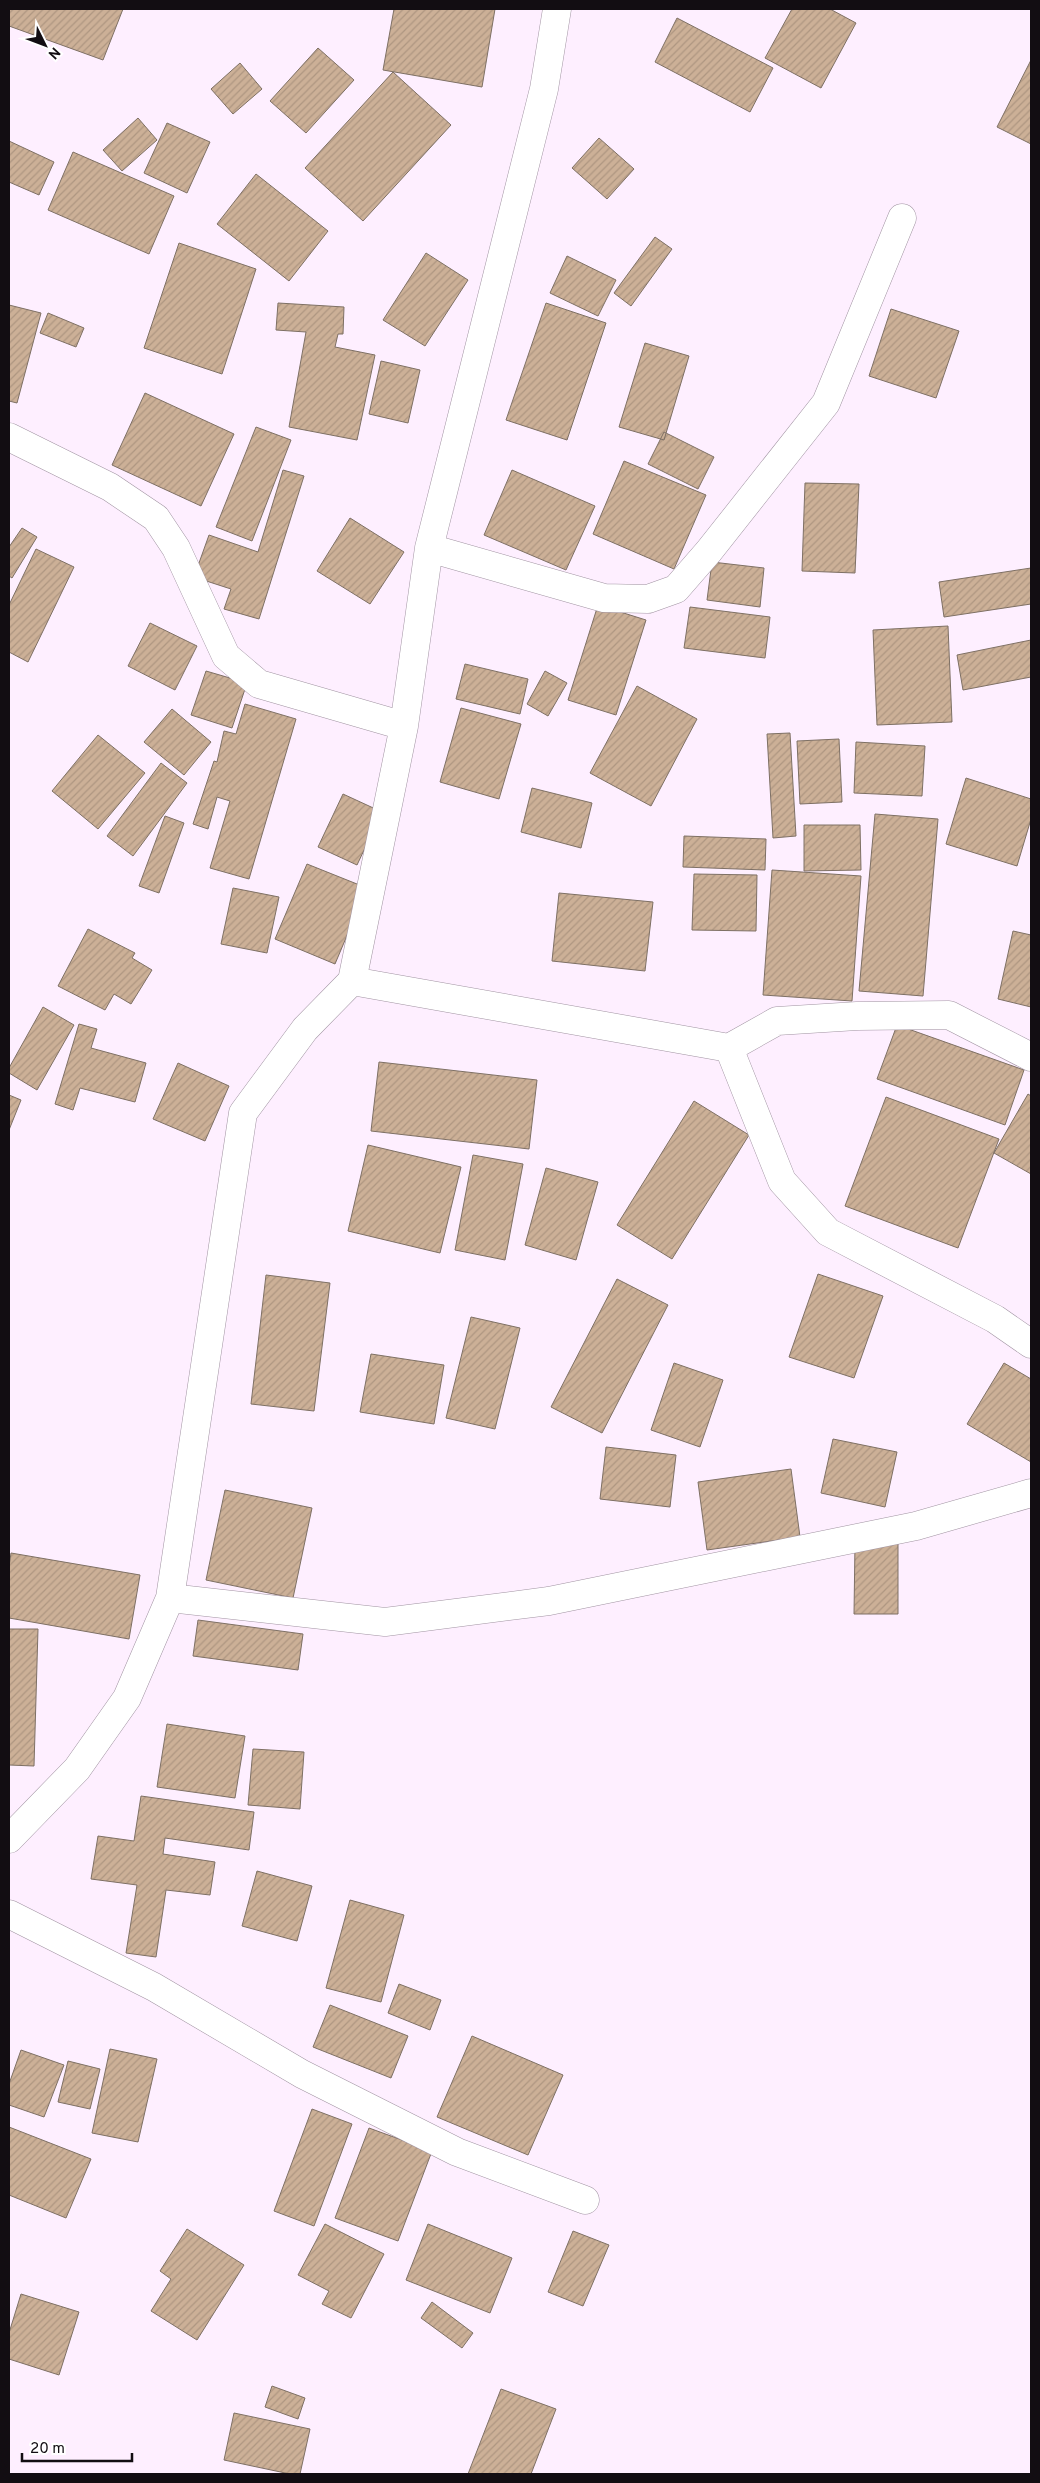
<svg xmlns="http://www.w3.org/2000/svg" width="1040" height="2483" font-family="Overpass,sans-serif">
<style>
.building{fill:url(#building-hatch);stroke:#7e7064}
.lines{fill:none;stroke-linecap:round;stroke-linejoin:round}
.street-casing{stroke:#a194a2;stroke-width:29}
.street{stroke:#fff;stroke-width:28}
</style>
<defs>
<pattern id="building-hatch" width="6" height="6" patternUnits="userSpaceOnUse" patternTransform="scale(1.25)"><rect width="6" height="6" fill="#ccb097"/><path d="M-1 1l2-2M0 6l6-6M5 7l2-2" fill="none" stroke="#ae9681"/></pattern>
</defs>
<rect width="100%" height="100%" fill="#feefff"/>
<path class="building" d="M 9,9 L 123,9 L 103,60 L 9,26 Z
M 394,9 L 495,9 L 482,87 L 383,70 Z
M 792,9 L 830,9 L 856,23 L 821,88 L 765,58 Z
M 677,18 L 773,68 L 750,112 L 655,62 Z
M 318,48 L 354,80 L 306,133 L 270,101 Z
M 1031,60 L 1031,144 L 997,127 Z
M 240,63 L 262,89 L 233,114 L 211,89 Z
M 393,72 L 451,125 L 363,221 L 305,168 Z
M 138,118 L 157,140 L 122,171 L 103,150 Z
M 167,123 L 210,142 L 187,193 L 144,173 Z
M 599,138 L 634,169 L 607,199 L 572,168 Z
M 9,141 L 54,162 L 39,195 L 9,182 Z
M 73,152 L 174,196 L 149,254 L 48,210 Z
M 256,174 L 328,231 L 289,281 L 217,224 Z
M 655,237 L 672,249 L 631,306 L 614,293 Z
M 179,243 L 256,269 L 222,374 L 144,348 Z
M 426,253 L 468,280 L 425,346 L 383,320 Z
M 567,256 L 616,280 L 598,316 L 550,293 Z
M 278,303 L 344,307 L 343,334 L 338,334 L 335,347 L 375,355 L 357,440 L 289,427 L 306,332 L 276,330 Z
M 546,303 L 606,323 L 567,440 L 506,420 Z
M 9,305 L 41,313 L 17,403 L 9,401 Z
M 891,309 L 959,331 L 936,398 L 869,376 Z
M 48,313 L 84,328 L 76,347 L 40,333 Z
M 645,343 L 689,356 L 664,440 L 619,427 Z
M 381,361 L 420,370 L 408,423 L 369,414 Z
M 145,393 L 234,434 L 201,506 L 112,465 Z
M 256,427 L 291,440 L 252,541 L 216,527 Z
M 664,432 L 714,457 L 698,489 L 648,464 Z
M 624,461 L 706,495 L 674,569 L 593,534 Z
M 283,470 L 304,476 L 259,619 L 224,609 L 231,589 L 194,577 L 209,535 L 258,552 Z
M 512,470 L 595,506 L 566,570 L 484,535 Z
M 805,483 L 859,484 L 855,573 L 802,571 Z
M 350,518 L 404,552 L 370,604 L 317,571 Z
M 22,528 L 37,537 L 12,578 L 9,576 L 9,547 Z
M 36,549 L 74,567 L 28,662 L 9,652 L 9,605 Z
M 712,562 L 764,568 L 760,607 L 707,600 Z
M 1031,568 L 1031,604 L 944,617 L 939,582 Z
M 598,605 L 646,620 L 616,715 L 568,700 Z
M 690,607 L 770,617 L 765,658 L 684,648 Z
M 150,623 L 197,646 L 175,690 L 128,666 Z
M 948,626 L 952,722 L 877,725 L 873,630 Z
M 1031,640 L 1031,677 L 963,690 L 957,655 Z
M 465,664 L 528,679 L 520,714 L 456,699 Z
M 206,671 L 247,683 L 232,728 L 191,715 Z
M 545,671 L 567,683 L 548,716 L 527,704 Z
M 637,686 L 697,719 L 651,806 L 590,773 Z
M 245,704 L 296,719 L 249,879 L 210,868 L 230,801 L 217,797 L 208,829 L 193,824 L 214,761 L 217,762 L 224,731 L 236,734 Z
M 461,708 L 521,724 L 499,799 L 440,782 Z
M 172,709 L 211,742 L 184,775 L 144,742 Z
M 790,733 L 796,836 L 773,838 L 767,734 Z
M 98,735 L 145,773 L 98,829 L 52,791 Z
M 839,739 L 842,802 L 800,804 L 797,741 Z
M 856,742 L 925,746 L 922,796 L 854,793 Z
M 161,763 L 187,783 L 133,856 L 107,836 Z
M 966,778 L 1031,799 L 1031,819 L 1017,866 L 946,844 Z
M 532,788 L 592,803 L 581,848 L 521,832 Z
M 343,794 L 382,812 L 357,865 L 318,847 Z
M 875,814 L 938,819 L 923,996 L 859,991 Z
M 165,816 L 184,823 L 159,893 L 139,886 Z
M 804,825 L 860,825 L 861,870 L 804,871 Z
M 684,836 L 766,839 L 765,870 L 683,867 Z
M 307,864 L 367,888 L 335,964 L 275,939 Z
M 772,870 L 861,876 L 852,1001 L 763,995 Z
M 694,874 L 757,875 L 756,931 L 692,930 Z
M 233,888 L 279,897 L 267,953 L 221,944 Z
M 559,893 L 653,902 L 645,971 L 552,961 Z
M 88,929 L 135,953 L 132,958 L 152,970 L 131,1004 L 114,994 L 105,1010 L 58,986 Z
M 1013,931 L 1031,935 L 1031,1007 L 998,999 Z
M 43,1007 L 74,1025 L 37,1090 L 9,1073 L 9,1068 Z
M 79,1024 L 97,1029 L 91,1048 L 146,1063 L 135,1102 L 80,1088 L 73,1110 L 55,1104 Z
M 897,1025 L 1024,1070 L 1005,1125 L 877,1079 Z
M 379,1062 L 537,1080 L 529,1149 L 371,1131 Z
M 178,1063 L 229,1086 L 205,1141 L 153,1119 Z
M 1028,1094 L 1031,1096 L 1031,1174 L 994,1153 Z
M 9,1095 L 21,1100 L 9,1130 Z
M 886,1097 L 999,1139 L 958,1248 L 845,1206 Z
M 694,1101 L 749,1135 L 672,1259 L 617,1225 Z
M 368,1145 L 461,1167 L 440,1253 L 348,1231 Z
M 473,1155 L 523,1164 L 505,1260 L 455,1250 Z
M 546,1168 L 598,1182 L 576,1260 L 525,1245 Z
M 818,1274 L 883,1296 L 854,1378 L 789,1357 Z
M 266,1275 L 330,1283 L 314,1411 L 251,1404 Z
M 617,1279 L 668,1305 L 602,1433 L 551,1407 Z
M 471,1317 L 520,1328 L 495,1429 L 446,1418 Z
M 371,1354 L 444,1365 L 434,1424 L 360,1412 Z
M 674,1363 L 723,1380 L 700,1447 L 651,1430 Z
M 1004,1363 L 1031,1379 L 1031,1462 L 967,1424 Z
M 833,1439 L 897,1452 L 885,1507 L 821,1493 Z
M 606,1447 L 676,1455 L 670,1507 L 600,1499 Z
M 791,1469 L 800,1537 L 707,1550 L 698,1482 Z
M 225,1490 L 312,1508 L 293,1598 L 206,1580 Z
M 855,1543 L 898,1543 L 898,1614 L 854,1614 Z
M 11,1553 L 140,1575 L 129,1639 L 9,1618 L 9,1567 Z
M 198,1620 L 303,1634 L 298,1670 L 193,1656 Z
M 9,1629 L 38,1629 L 34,1766 L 9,1765 Z
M 167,1724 L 245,1736 L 235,1798 L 157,1787 Z
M 253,1749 L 304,1752 L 300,1809 L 248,1805 Z
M 141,1796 L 254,1812 L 249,1850 L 165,1838 L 163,1854 L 215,1862 L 210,1895 L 166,1890 L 156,1957 L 126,1953 L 137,1885 L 91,1879 L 98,1836 L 134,1841 Z
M 257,1871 L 312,1886 L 297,1941 L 242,1926 Z
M 350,1900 L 404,1915 L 381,2002 L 326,1988 Z
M 399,1984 L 441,2000 L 430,2030 L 388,2013 Z
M 330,2005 L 408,2036 L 391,2078 L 313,2047 Z
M 472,2036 L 563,2075 L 528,2155 L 437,2117 Z
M 110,2049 L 157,2059 L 138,2142 L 92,2133 Z
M 21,2050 L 64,2065 L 44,2117 L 9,2105 L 9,2084 Z
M 68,2061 L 100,2069 L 90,2109 L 58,2102 Z
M 312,2109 L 352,2124 L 314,2226 L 274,2211 Z
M 9,2127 L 91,2159 L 66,2218 L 9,2195 Z
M 369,2128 L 432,2151 L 398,2241 L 335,2218 Z
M 325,2224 L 384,2254 L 351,2318 L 322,2304 L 329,2291 L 298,2275 Z
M 428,2224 L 512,2258 L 490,2313 L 406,2280 Z
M 187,2229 L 244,2265 L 197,2340 L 151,2311 L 171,2279 L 160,2271 Z
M 573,2231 L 609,2245 L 583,2306 L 548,2292 Z
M 21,2294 L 79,2312 L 59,2375 L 9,2359 L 9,2333 Z
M 432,2302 L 473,2333 L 462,2348 L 421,2318 Z
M 272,2386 L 305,2398 L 298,2419 L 265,2407 Z
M 501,2389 L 556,2409 L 531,2474 L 468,2474 Z
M 234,2413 L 310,2429 L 300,2474 L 290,2474 L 224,2460 Z"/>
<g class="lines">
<defs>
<path id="street" d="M 9,437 L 110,487 L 156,518 L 176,548 L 226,656 L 259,684 L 404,726
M 429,548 L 604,598 L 648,599 L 676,589 L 709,551 L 826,403 L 902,218
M 352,981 L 729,1048 L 782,1181 L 828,1232 L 995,1319 L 1031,1344
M 729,1048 L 777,1021 L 857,1016 L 949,1015 L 1031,1057
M 170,1598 L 385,1622 L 549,1601 L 916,1526 L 1031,1493
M 9,1839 L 77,1769 L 127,1698 L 170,1598 L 243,1113 L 305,1029 L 352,981 L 404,726 L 429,548 L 544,89 L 557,9
M 9,1914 L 154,1987 L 302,2074 L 457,2152 L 585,2200"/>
</defs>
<use href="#street" class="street-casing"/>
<use href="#street" class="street"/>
</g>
<rect width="1040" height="2483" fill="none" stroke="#120d12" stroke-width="20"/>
<g transform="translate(45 45) rotate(132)" stroke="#ffffff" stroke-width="4" paint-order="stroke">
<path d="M0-4L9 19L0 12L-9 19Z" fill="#120d12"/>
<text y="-8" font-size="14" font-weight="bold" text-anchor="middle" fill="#120d12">N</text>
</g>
<path d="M22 2453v8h110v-8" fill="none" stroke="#120d12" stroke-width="2.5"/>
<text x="30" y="2453" font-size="15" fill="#120d12" stroke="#ffffff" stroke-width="4" paint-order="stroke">20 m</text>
</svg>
